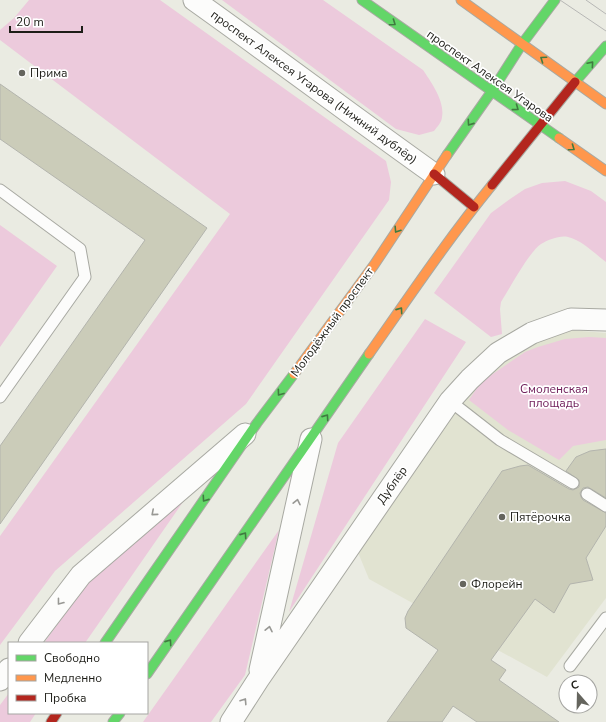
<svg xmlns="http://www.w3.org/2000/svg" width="606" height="722" font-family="'Nunito Sans',sans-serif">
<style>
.built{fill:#e1e3d1}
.green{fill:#eccadc}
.building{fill:#cbccb9;stroke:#b3b4ad}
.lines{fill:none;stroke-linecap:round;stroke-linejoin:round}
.lane-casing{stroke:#a8a9a2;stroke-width:13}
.street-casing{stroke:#a8a9a2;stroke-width:23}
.fast-casing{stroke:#a8a9a2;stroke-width:11}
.slow-casing{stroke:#a8a9a2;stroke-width:11}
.jam-casing{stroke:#a8a9a2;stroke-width:11}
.lane{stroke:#fcfcfb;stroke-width:11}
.street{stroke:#fcfcfb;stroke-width:21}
.fast{stroke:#63d668;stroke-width:9}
.slow{stroke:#ff974d;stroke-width:9}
.jam{stroke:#b3261e;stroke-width:9}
.tram{stroke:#b7b7b5;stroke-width:1}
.oneway{stroke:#407a40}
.oneway2{stroke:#989894}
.poi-dot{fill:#65655e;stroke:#fff;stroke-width:1.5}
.labels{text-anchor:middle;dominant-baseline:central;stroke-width:3.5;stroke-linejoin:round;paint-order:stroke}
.poi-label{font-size:12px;fill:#1d1d17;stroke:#fff;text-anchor:start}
.street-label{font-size:12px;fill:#1d1d17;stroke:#fff}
.park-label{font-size:12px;fill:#71205c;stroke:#fff}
</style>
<rect width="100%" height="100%" fill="#eaebe2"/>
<path class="built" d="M 569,330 L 606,333 L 606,598 L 547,677 L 369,579 L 357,550 L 465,393 L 512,352 Z"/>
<path class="green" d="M 29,0 L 160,0 L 386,161 L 391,182 L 389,200 L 246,404 L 55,571 L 0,645 L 0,536 L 230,214 L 0,40 L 0,30 L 14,18 Z
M 222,0 L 323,0 L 423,70 C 431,82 445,101 442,117 C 442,122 437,127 434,131 L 419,135 L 396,129 Z
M 565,181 L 591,191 L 606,202 L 606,262 C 595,254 582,240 568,237 C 560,235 548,240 541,244 C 529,252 510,288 501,302 L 500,309 L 502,334 L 491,337 L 434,293 L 491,213 L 510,199 L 525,189 L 542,183 Z
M 0,225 L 57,266 L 0,347 Z
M 425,319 L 466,342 L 289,612 L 338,443 Z
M 589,337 L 606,338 L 606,440 L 573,446 L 559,460 L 508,430 L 469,400 L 481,382 L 525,352 L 538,347 L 565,339 Z
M 192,489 L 85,643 L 44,643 L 88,581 Z
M 279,530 L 245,675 L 211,722 L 143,722 Z
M 9,693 L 9,713 L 36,713 L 30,722 L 0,722 L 0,705 Z"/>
<path class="building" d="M 0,84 L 207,228 L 0,524 L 0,446 L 145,240 L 0,139 Z
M 606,449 L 606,498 L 588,487 L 583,488 L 580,493 L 581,497 L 583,500 L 606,513 L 606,526 L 586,558 L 593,580 L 570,584 L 554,613 L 535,599 L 491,660 L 506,670 L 499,680 L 559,722 L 477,722 L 453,706 L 442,722 L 387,722 L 438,650 L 406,628 L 405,618 L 408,611 L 502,471 L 520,466 L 528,465 L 569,489 L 573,490 L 579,487 L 579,480 L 566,471 L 576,457 L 590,451 Z"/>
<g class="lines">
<defs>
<path id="lane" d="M 0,190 L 80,249 L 85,277 L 0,397
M 450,401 L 500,440 L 573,483
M 587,494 L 606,506
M 570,666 L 606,618"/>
<path id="street" d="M 194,0 C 274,57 354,117 434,174
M 29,643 L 81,575 L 245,434
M 260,670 L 311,439
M 0,680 L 9,669
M 231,722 L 258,680 L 450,401 L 470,379 L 498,353 L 532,333 L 571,319 L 606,320"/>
<path id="fast" d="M 362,0 L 559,138
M 522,44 L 555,0
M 575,82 L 606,46
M 447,155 L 492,91 L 522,44
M 105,643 L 257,423 L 294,374
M 147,674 L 369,354
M 113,722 L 120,713"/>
<path id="slow" d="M 461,0 L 606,104
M 559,138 L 606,171
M 369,354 C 409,297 448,239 492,185
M 294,374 L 374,265 L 447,155"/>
<path id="jam" d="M 434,174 L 474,207
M 492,185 L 575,82
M 51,722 L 57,713"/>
</defs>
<use href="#lane" class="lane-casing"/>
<use href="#street" class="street-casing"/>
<use href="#fast" class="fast-casing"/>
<use href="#slow" class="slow-casing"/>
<use href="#jam" class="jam-casing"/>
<use href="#lane" class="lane"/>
<use href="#street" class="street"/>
<use href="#fast" class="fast"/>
<use href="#slow" class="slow"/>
<use href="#jam" class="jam"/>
<path class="tram" d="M 560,0 L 606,31
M 586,0 L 606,14"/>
</g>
<defs><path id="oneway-chevron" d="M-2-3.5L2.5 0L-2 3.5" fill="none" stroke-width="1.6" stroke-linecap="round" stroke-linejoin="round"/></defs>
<g class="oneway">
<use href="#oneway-chevron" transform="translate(393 23) rotate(35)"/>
<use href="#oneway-chevron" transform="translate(543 59) rotate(-145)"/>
<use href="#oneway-chevron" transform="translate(591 64) rotate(-49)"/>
<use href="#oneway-chevron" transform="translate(516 108) rotate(36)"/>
<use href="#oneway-chevron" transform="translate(470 123) rotate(125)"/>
<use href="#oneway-chevron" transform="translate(572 148) rotate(35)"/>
<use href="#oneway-chevron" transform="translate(397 230) rotate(123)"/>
<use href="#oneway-chevron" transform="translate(400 310) rotate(-55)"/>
<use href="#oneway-chevron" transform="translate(280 393) rotate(126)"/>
<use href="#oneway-chevron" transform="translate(326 417) rotate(-55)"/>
<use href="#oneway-chevron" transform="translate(205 499) rotate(125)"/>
<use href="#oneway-chevron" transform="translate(244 535) rotate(-55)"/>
<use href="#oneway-chevron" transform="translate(169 642) rotate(-55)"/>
</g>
<g class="oneway2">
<use href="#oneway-chevron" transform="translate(297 502) rotate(-78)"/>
<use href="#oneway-chevron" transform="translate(154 513) rotate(139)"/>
<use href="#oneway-chevron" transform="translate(60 602) rotate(128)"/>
<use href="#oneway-chevron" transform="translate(269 629) rotate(-78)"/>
<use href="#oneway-chevron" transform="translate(244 701) rotate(-57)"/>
</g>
<g class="poi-dot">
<circle cx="22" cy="73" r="4"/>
<circle cx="502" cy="517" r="4"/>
<circle cx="463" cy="584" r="4"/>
</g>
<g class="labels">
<g class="poi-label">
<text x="30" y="73">Прима</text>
<text x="510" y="517">Пятёрочка</text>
<text x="471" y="584">Флорейн</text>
</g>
<g class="street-label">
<text transform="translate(490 76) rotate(35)">проспект Алексея Угарова</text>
<text transform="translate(314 87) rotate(36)">проспект Алексея Угарова (Нижний дублёр)</text>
<text transform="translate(332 322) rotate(-54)">Молодёжный проспект</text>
<text transform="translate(392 485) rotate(-55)">Дублёр</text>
</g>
<g class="park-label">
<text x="554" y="389">Смоленская<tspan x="554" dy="14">площадь</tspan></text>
</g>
</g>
<rect x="8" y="642" width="140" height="72" fill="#ffffff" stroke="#a5a5a2"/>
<rect x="16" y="655" width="20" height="6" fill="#63d668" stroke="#a5a5a2"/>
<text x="44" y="662" font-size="12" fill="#1d1d17">Свободно</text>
<rect x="16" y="675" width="20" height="6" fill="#ff974d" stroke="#a5a5a2"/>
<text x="44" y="682" font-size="12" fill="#1d1d17">Медленно</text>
<rect x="16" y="695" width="20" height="6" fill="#b3261e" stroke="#a5a5a2"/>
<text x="44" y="702" font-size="12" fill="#1d1d17">Пробка</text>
<g transform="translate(578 694) rotate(340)"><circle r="19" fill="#ffffff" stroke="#a5a5a2"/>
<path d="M0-3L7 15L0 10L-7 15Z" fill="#65655e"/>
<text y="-6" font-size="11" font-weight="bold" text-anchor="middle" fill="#1d1d17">С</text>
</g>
<path d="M10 26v6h72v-6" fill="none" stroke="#1d1d17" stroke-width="2"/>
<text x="16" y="26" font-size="12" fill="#1d1d17" stroke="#ffffff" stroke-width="3" paint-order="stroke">20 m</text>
</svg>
